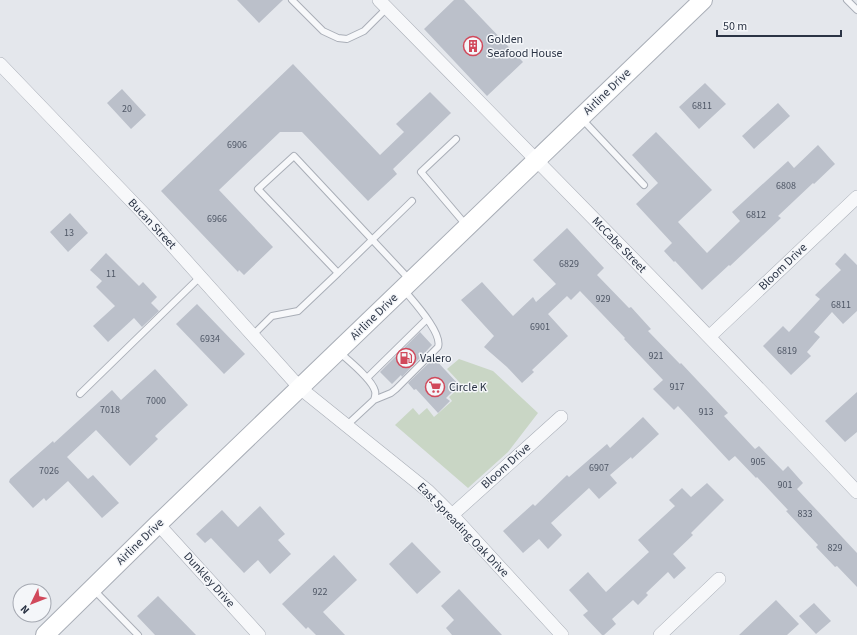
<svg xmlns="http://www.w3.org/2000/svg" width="857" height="635" font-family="'Source Sans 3',sans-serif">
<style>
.green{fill:#c9d6c5}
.building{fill:#bbc0ca}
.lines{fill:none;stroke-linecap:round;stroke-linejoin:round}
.lane-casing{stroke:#a9aeb7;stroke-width:8}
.street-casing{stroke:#a9aeb7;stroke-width:14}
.secondary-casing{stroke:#a9aeb7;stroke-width:20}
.lane{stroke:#f7f8fa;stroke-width:6}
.street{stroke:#f7f8fa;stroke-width:13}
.secondary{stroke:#fff;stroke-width:18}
.labels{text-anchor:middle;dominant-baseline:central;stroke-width:3;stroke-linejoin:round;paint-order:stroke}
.number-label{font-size:10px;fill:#4f5766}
.poi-label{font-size:12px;fill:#2b3445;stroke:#f4f6f9;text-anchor:start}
.street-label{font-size:12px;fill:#2b3445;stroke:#f4f6f9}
</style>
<rect width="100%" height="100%" fill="#e4e7ec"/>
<path class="green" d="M 459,359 L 493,371 L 538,413 L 508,452 L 468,488 L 395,425 L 413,408 L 419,415 L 427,408 L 434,417 L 452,401 L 449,397 L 462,385 L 447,369 Z"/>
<path class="building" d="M 237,0 L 283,0 L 259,23 Z
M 454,0 L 464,0 L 523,62 L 487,96 L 424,29 Z
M 293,64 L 380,155 L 404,132 L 396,124 L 430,92 L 451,113 L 393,169 L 397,174 L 368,201 L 302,132 L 280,132 L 219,190 L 273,247 L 244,275 L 239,270 L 238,272 L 161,191 Z
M 705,83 L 726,104 L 699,129 L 679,107 Z
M 122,89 L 146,115 L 131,129 L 107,103 Z
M 778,103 L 790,116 L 754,149 L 742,136 Z
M 656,132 L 712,190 L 678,222 L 707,253 L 740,221 L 732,212 L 788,161 L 794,168 L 818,145 L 835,164 L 814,184 L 813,183 L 778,216 L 781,218 L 730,266 L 729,265 L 702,290 L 675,261 L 674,262 L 664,251 L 672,243 L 636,204 L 658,183 L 632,155 Z
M 70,213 L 88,233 L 68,252 L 50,232 Z
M 567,228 L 604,268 L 597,275 L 629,308 L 631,307 L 651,329 L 648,331 L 680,364 L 681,363 L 728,413 L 724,416 L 755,449 L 759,446 L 783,471 L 788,466 L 803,483 L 797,489 L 857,553 L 857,587 L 837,566 L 835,567 L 816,547 L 818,545 L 786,511 L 788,510 L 757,477 L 756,478 L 735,456 L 729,461 L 678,406 L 674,410 L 653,389 L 663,380 L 624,339 L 625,338 L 580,291 L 571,300 L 567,296 L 548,314 L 568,336 L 532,370 L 534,372 L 522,383 L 507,367 L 484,347 L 494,336 L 461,300 L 482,282 L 513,316 L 533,297 L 536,302 L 556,284 L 533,260 Z
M 106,253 L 139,286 L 143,282 L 157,297 L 151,303 L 159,311 L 142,327 L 134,318 L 108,342 L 93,326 L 115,306 L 96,287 L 102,281 L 90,270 Z
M 845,253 L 857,265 L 857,311 L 843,324 L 832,312 L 814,332 L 820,337 L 807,352 L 811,356 L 791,375 L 763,346 L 783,326 L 789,332 L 820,299 L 815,295 L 841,270 L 835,264 Z
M 197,304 L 245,354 L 224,374 L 176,324 Z
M 420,332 L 432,345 L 402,377 L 401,375 L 392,384 L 380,372 Z
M 434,358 L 459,385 L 446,398 L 450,401 L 438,413 L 416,389 L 414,390 L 408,383 Z
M 155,369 L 188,405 L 155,436 L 158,439 L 130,466 L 96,430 L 67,457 L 88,479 L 93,475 L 119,503 L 102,518 L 68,481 L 46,501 L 44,498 L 33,508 L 9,482 L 10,479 L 53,441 L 54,443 L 112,390 L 121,400 Z
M 857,392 L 857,432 L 845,442 L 825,421 Z
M 643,417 L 659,434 L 632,459 L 631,457 L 610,475 L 617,483 L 599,499 L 589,488 L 551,523 L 562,535 L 548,549 L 539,539 L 523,553 L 503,531 L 533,504 L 535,506 L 567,475 L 569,477 L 607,444 L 610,448 Z
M 707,483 L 724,500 L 691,533 L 693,535 L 673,554 L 686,568 L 674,579 L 668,572 L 646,593 L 648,595 L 638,605 L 633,600 L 612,619 L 616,624 L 604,635 L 602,635 L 583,615 L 588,611 L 569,590 L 588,572 L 606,592 L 649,552 L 638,540 L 675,506 L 669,500 L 682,488 L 691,497 Z
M 260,506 L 285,534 L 278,540 L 291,554 L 270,574 L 258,560 L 244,573 L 211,538 L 205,543 L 196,534 L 222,510 L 238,527 Z
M 412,542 L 441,572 L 417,594 L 389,564 Z
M 334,555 L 357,580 L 323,612 L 345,635 L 316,635 L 308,627 L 306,629 L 282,604 Z
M 459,589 L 502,635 L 452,635 L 446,628 L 454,620 L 441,606 Z
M 158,596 L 196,635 L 155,635 L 137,616 Z
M 776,600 L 799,624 L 787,635 L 739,635 Z
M 814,603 L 831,621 L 816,634 L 799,616 Z"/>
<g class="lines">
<defs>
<path id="lane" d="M 292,0 L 323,31 L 338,38 L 347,39 L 364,31 L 387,8
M 847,0 L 857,10
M 582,119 L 644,185
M 456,139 L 421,172 L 466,225
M 338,273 L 412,201
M 253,335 L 272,316 L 298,311 L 338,273 L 258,189 L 294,156 L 409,279
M 339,352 C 348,360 372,379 375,391 C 376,394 375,397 374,400
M 367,378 L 427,319
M 80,394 L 201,276
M 346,426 L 374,400 L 391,393 L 396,389 L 438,347 C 443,333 413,301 404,290
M 94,590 L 138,635"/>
<path id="street" d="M 379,0 C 539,163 700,325 857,492
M 0,64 L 144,214 L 300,388 L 428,491 L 452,515 L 562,635
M 709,337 L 857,197
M 452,515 L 561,417
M 158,524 L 259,635
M 660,635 L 719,579"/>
<path id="secondary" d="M 45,635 L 158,524 L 703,0"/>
</defs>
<use href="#lane" class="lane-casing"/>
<use href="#street" class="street-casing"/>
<use href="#secondary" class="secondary-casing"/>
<use href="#lane" class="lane"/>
<use href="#street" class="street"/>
<use href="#secondary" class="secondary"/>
</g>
<defs>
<symbol id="building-ring" viewBox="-11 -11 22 22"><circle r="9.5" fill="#f4f6f9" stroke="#d1495b" stroke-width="1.5"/><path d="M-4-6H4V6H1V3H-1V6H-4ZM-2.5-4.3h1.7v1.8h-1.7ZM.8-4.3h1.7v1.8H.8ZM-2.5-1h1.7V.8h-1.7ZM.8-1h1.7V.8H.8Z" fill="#d1495b"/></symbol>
<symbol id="fuel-ring" viewBox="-11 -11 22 22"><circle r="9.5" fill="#f4f6f9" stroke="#d1495b" stroke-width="1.5"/><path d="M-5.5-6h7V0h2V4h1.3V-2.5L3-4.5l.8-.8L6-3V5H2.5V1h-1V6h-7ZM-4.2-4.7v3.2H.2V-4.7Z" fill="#d1495b"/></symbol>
<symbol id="supermarket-ring" viewBox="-11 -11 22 22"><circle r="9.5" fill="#f4f6f9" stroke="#d1495b" stroke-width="1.5"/><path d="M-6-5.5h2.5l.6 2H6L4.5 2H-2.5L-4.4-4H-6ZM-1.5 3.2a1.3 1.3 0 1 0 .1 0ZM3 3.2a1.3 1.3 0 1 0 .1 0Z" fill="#d1495b"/></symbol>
</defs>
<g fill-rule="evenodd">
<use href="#building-ring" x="462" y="35" width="22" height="22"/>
<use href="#fuel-ring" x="395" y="347" width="22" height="22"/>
<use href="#supermarket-ring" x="424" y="376" width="22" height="22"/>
</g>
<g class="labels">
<g class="number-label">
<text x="702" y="106">6811</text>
<text x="127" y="109">20</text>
<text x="237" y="145">6906</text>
<text x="786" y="186">6808</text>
<text x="756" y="215">6812</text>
<text x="217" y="219">6966</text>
<text x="69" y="233">13</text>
<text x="569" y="264">6829</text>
<text x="111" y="274">11</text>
<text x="603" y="299">929</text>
<text x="841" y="305">6811</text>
<text x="540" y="327">6901</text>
<text x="210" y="339">6934</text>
<text x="787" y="351">6819</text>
<text x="656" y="356">921</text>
<text x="677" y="387">917</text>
<text x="156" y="401">7000</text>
<text x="110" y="410">7018</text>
<text x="706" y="412">913</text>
<text x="758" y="462">905</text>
<text x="599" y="468">6907</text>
<text x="49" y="471">7026</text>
<text x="785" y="485">901</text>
<text x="805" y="514">833</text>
<text x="835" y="548">829</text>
<text x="320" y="592">922</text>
</g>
<g class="poi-label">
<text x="487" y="39">Golden<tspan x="487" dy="14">Seafood House</tspan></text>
<text x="420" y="358">Valero</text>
<text x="449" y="387">Circle K</text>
</g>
<g class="street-label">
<text transform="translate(607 92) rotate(-44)">Airline Drive</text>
<text transform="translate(152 224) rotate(47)">Bucan Street</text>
<text transform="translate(619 245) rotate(46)">McCabe Street</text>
<text transform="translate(783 267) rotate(-44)">Bloom Drive</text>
<text transform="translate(374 317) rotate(-44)">Airline Drive</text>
<text transform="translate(506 466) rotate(-42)">Bloom Drive</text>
<text transform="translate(463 530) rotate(46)">East Spreading Oak Drive</text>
<text transform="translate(140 542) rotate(-44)">Airline Drive</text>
<text transform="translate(209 580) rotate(48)">Dunkley Drive</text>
</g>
</g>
<g transform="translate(32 603) rotate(227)"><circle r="19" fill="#f4f6f9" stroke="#a4a8b1"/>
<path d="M0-3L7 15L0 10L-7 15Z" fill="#d1495b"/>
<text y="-6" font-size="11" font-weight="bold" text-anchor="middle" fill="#2b3445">N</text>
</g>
<path d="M717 30v6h124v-6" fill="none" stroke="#2b3445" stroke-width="2"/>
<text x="723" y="30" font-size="12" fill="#2b3445" stroke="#f4f6f9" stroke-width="3" paint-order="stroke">50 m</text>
</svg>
